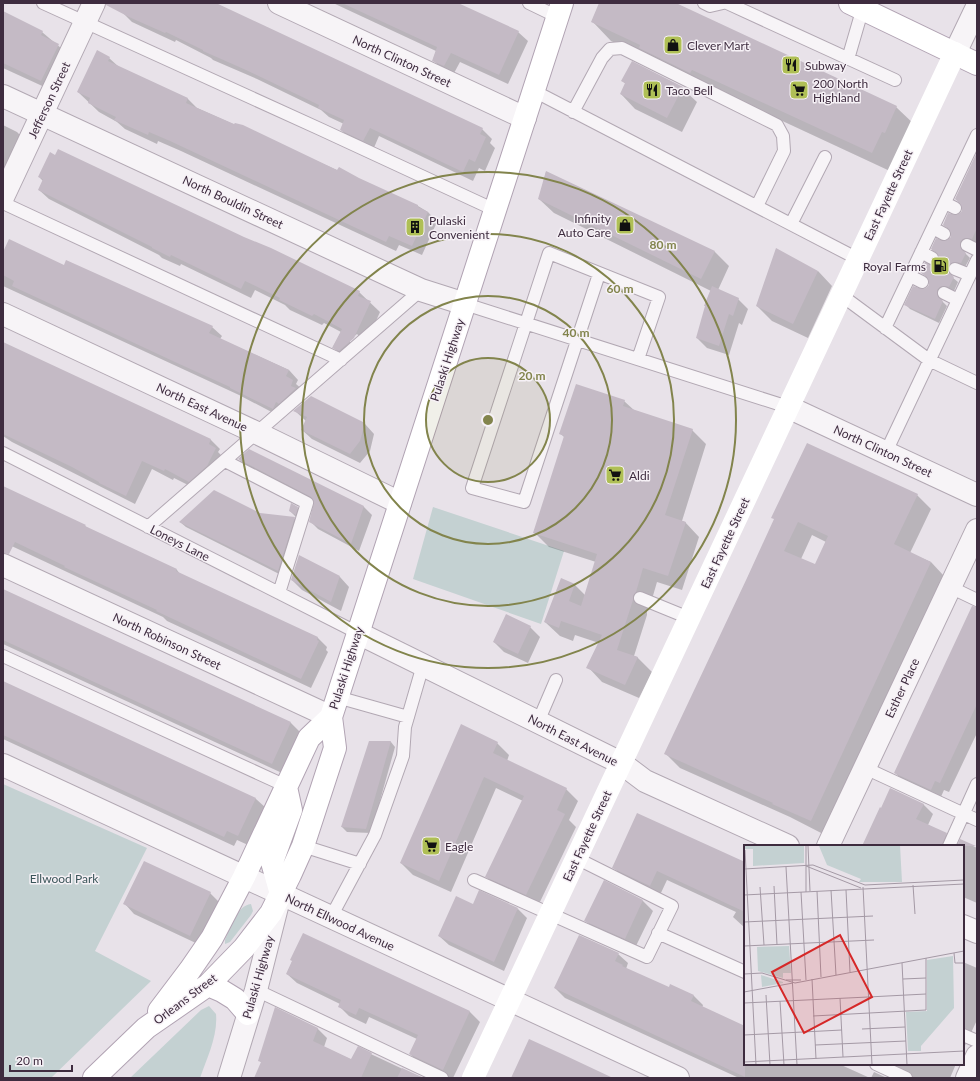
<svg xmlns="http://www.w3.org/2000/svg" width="980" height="1081" font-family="Lato,sans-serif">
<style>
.green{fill:#c4d1d2}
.shadow{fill:#0003;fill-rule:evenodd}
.building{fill:#c4bac5;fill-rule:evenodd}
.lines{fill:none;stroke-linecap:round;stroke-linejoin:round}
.service-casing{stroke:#b2a8b3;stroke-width:14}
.minor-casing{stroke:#b2a8b3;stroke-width:24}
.tertiary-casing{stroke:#b2a8b3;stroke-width:24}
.primary-casing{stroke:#b1a3b3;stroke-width:24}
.service{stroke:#f7f4f7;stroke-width:12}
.minor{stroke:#f7f4f7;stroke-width:22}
.tertiary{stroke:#f7f4f7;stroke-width:22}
.secondary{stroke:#fff;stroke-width:22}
.primary{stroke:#fff;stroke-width:22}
.ring{fill:none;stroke:#82844c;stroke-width:2}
.labels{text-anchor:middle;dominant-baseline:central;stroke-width:3;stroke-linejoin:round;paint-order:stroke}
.poi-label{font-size:12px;fill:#3e2c3f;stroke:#f6f1f6;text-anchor:start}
.street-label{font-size:12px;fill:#3e2c3f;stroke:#f6f1f6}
.park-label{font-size:12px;fill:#3b5559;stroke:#f6f1f6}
.inset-road{fill:none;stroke:#a499a5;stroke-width:1}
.view{fill:#d62828;fill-opacity:0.15;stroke:#d62828;stroke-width:2}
.inset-edge{fill:none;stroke:#3e2c3f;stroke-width:2}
.centre{fill:#82844c;stroke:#f6f1f6;stroke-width:2}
.ring-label{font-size:12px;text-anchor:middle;font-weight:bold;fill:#82844c;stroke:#f6f1f6;stroke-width:3;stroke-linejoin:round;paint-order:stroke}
</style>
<rect width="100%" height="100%" fill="#e8e2e9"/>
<path class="green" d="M 433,507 L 564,551 L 541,624 L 413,579 Z
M 3,784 L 147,848 L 95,951 L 151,981 L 51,1078 L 3,1078 Z
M 251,904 L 253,911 L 251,915 L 230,942 L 225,944 L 225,940 C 230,929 237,905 251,904 Z
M 209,1006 L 216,1014 C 218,1036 207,1058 200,1078 L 130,1078 L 201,1010 Z"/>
<path class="shadow" d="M 127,3 L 212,3 L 482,129 L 492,139 L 490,143 L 495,148 L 485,171 L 479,168 L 473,181 L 379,136 L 373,150 L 350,139 L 341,130 L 344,124 L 329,117 L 321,110 L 257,79 L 213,60 L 211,58 L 176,40 L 175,42 L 132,22 L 122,12 Z
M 333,3 L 456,3 L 518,32 L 528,41 L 508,84 L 460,62 L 453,75 L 443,70 L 433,60 L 436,51 Z
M 600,3 L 673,3 L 896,107 L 916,126 L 892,172 L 611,41 L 592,21 Z
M 3,12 L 42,32 L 68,54 L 51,90 L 3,68 Z
M 109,58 L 119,67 L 188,99 L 197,108 L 418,206 L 428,212 L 437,222 L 422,255 L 399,245 L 396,251 L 181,151 L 158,141 L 157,144 L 125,129 L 117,122 L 99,112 L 78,92 Z
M 622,81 L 682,88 L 697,102 L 682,132 L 635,109 L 621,94 L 626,84 Z
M 3,125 L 17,132 L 27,142 L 3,173 Z
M 977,168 L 977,242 L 964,247 L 965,253 L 970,258 L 965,267 L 953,271 L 952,277 L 958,282 L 954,291 L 941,295 L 942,301 L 947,306 L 939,323 L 910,309 L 906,305 L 930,285 L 929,279 L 921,272 L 940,262 L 939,255 L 932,249 L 952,238 L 951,231 L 944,224 L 963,211 L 962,205 L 956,199 Z
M 546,172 L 715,252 L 729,266 L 718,290 L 738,299 L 748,309 L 742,325 L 739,323 L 729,355 L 707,348 L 697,338 L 711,291 L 554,213 L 539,199 Z
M 39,177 L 359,292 L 380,312 L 364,348 L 349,360 L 343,357 L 333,347 L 341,332 L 324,323 L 322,325 L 290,310 L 285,305 L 255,290 L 251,298 L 181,264 L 180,266 L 162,258 L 159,255 L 49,199 L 39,190 L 43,181 ZM 357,334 L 359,336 L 350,343 L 350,340 Z
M 3,254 L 64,266 L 212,327 L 222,336 L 220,339 L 289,370 L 298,380 L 296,384 L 303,390 L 301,394 L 305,399 L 289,413 L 286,411 L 283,418 L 239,395 L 3,286 Z
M 818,271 L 832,286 L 808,338 L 772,321 L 757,306 Z
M 3,343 L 211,440 L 220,449 L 218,452 L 224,458 L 198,490 L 174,478 L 173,480 L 152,469 L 135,504 L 12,442 L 3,436 Z
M 624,401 L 635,411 L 692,430 L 706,444 L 682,521 L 685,522 L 699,537 L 682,590 L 657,582 L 650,606 L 647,610 L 647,615 L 634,656 L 637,657 L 652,672 L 639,698 L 602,682 L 588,667 L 599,643 L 575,635 L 573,641 L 560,636 L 545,622 L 562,580 L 575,585 L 585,595 L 596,562 L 549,547 L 534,532 L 565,438 L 561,434 Z
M 295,411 L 365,424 L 374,434 L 370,451 L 360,463 L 312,439 L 302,430 L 306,421 Z
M 239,459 L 364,507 L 372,515 L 359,551 L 318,529 L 310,521 L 315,502 L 247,467 Z
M 3,487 L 85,526 L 89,529 L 177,570 L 180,574 L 318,638 L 327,647 L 326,650 L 328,652 L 311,688 L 167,621 L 163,617 L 3,542 Z
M 917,495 L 931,509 L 910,553 L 931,562 L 944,576 L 825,835 L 790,817 L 680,768 L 666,754 L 775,519 ZM 812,535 L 826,542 L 815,566 L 801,559 Z
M 297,508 L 307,517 L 300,521 L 290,511 Z
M 260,514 L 294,518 L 300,524 L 283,576 L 186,527 L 180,522 Z
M 340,577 L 349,587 L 341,611 L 302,590 L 292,580 Z
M 3,590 L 291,723 L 301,733 L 282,773 L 3,644 Z
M 977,608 L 977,733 L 949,792 L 944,790 L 940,799 L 905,782 L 895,773 Z
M 530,627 L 540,637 L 528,663 L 504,652 L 494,642 Z
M 3,682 L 256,799 L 266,808 L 248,845 L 237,840 L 234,846 L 3,739 Z
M 370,742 L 391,742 L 395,747 L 371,833 L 347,832 L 342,827 Z
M 497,743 L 509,755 L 507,761 L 566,789 L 578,801 L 569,820 L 576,827 L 538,906 L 498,889 L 487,877 L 523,801 L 496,788 L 451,892 L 413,875 L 401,863 Z
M 923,804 L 933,814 L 928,825 L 946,834 L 956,843 L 955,846 L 863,846 Z
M 961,840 L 977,848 L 977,903 L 963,897 L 963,846 L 958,846 Z
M 745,863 L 745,928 L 733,917 L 736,912 L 667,880 L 660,895 L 623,877 L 613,867 Z
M 604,882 L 643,901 L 653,911 L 635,948 L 595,930 L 586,921 Z
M 210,893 L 220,903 L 200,945 L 134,914 L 125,904 Z
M 518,909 L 527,918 L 504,971 L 449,945 L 439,936 Z
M 303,935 L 470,1012 L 480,1022 L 453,1078 L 450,1078 L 420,1064 L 410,1054 L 417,1039 L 369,1017 L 366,1024 L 349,1016 L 339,1006 L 340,1004 L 297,983 L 287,974 Z
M 618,954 L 628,963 L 626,969 L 669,988 L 694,996 L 703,1005 L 702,1008 L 745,1027 L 745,1064 L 839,1064 L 870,1078 L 739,1078 L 565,998 L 555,988 Z
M 963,962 L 977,968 L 977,1020 L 963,1050 Z
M 317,1028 L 327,1038 L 324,1047 L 352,1060 L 358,1048 L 422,1078 L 255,1078 L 262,1063 L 259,1060 Z
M 887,1064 L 956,1064 L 950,1078 L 913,1078 L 890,1067 Z
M 874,1072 L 887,1078 L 871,1078 Z"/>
<path class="building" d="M 106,3 L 216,3 L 483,128 L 480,134 L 486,137 L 475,162 L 469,159 L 463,172 L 370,128 L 363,141 L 340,130 L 344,120 L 318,108 L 319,105 L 246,70 L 203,51 L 203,50 L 166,32 L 165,33 L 129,17 L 106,5 Z
M 342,3 L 458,3 L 519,31 L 499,75 L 451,53 L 444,66 L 432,61 L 437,47 Z
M 599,3 L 676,3 L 897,106 L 885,133 L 882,132 L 872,153 L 692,70 L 690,73 L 639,48 L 640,45 L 591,22 Z
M 3,11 L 43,31 L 41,35 L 59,44 L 41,81 L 3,63 Z
M 97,50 L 110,57 L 108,61 L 188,98 L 186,103 L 234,124 L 235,123 L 243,125 L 337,170 L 339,167 L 359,178 L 418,205 L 418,207 L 428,212 L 412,246 L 389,236 L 386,242 L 170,141 L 149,132 L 148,135 L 114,120 L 116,117 L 88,103 L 90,98 L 77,92 Z
M 632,61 L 683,87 L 667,118 L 620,94 L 625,83 L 621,81 Z
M 58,149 L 244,237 L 271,248 L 360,291 L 358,296 L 371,301 L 354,338 L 339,351 L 332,348 L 342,329 L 314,314 L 312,316 L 279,300 L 280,298 L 245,281 L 241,289 L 171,255 L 170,257 L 152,248 L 152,247 L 38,190 L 43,179 L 38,177 L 50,152 L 55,155 Z
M 977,152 L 977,228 L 972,239 L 966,238 L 963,239 L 960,242 L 961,249 L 966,253 L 961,263 L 954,262 L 948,266 L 948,270 L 949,273 L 954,277 L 949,287 L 943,286 L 940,287 L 937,290 L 938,297 L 943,301 L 935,319 L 904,305 L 913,286 L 923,289 L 926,288 L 929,285 L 928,278 L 920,272 L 925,262 L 933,265 L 939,261 L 938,254 L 931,249 L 936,238 L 945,241 L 951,237 L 950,230 L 943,225 L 948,213 L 956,215 L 959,214 L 962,211 L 961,204 L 955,199 Z
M 546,171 L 715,251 L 701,279 L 538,199 Z
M 9,239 L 64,265 L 66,260 L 213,326 L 209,333 L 289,370 L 286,376 L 293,380 L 291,386 L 296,388 L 279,404 L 276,402 L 273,409 L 230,388 L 230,387 L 175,362 L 12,286 L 14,281 L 3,275 L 3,252 Z
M 776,248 L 818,271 L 793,324 L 756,306 Z
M 712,286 L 739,298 L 733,316 L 729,314 L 719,346 L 696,338 L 705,306 L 704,306 Z
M 3,342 L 211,439 L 209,444 L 216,448 L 207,466 L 189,482 L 165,469 L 164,471 L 142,461 L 126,496 L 99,483 L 99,482 L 72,467 L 3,434 Z
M 576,384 L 625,400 L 623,406 L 693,429 L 665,515 L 686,522 L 668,576 L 643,568 L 636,592 L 633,596 L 633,600 L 617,650 L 638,657 L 625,685 L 586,668 L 602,635 L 561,621 L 559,628 L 544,622 L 561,578 L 575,584 L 569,601 L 581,606 L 597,554 L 533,533 L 564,436 L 559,434 Z
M 311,396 L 365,423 L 360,441 L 350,454 L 301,430 L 307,417 L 293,411 Z
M 807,443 L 918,494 L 894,544 L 931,562 L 811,821 L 772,804 L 773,803 L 664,754 L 747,578 L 774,519 L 771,518 ZM 798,522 L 828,536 L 815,564 L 784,551 Z
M 249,449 L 364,506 L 351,544 L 309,522 L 314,502 L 311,497 L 238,459 Z
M 3,486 L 86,525 L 85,526 L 177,569 L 176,571 L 318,637 L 317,640 L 319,641 L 301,679 L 156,611 L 157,610 L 64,567 L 65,566 L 15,542 L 9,554 L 3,553 Z
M 214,490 L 260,513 L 295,517 L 278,571 L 179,522 Z
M 291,503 L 298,507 L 296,515 L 289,511 Z
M 299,555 L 340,576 L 331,602 L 291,580 Z
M 3,589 L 291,722 L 272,764 L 3,640 Z
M 972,606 L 977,607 L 977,704 L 940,783 L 935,781 L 931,790 L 894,773 Z
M 506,614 L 531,626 L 518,654 L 493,642 Z
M 3,681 L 256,798 L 238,836 L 227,831 L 224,837 L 3,735 Z
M 461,724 L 498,742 L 493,753 L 567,788 L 557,810 L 565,814 L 526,895 L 485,877 L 524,796 L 484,777 L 439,881 L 400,863 Z
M 369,741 L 391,741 L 366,829 L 341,827 Z
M 890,788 L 924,804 L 916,819 L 947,833 L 942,846 L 862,846 L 880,807 L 881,808 Z
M 637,813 L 745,862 L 745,912 L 657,871 L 650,886 L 612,868 Z
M 960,839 L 976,846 L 957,846 Z
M 144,861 L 211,892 L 190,936 L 123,904 Z
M 604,880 L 643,900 L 625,939 L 584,921 Z
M 479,890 L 518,908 L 494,962 L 438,936 L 456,896 L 473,904 Z
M 303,933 L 470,1011 L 443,1070 L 409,1054 L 418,1035 L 359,1008 L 356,1015 L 338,1007 L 341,1000 L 286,974 L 292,961 L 290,960 Z
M 579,935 L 619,953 L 615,961 L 623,965 L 622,966 L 669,987 L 670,984 L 694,995 L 691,1001 L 745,1026 L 745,1077 L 554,988 Z
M 275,1007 L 318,1028 L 313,1041 L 351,1059 L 358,1046 L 372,1053 L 361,1078 L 254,1078 L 261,1062 L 258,1061 Z
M 529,1039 L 562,1054 L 613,1078 L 511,1078 Z
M 402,1068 L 424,1078 L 397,1078 Z"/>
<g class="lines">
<defs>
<path id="service" d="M 43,3 L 320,129 L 495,210
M 529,3 L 558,17
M 704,3 L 710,6 L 723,3
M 727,3 L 895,80
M 848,59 L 864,4
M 534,91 L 858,259
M 573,112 L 602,58 L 610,49 L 622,48 L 777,125 L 783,136 L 784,151 L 757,206
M 3,203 L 341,360
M 945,203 L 955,208
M 791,224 L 825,157
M 933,228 L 944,234
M 967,245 L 977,250
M 921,252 L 932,258
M 955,269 L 970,275
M 599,274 L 524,502 L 472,488 L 549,253 L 659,297 L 638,359
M 910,276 L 922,282
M 944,293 L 958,300
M 841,295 L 929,360 L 977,383
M 465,304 L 788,407
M 885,328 L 977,135
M 886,452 L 977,260
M 3,453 L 358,633
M 225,461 L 307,503 L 279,593
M 148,527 L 421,290
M 950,587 L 977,600
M 640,598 L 689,618
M 3,656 L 286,786
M 337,697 L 408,717
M 538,722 L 556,680
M 865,768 L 977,820
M 303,846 L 360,864
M 949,846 L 977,784
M 474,880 L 647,957 L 672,906 L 576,858
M 331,917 L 375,835 L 403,756 L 405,727 L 423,665
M 658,933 L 745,972
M 256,990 L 442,1078
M 963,1035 L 977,1041
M 876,1064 L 906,1078"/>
<path id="minor" d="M 279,3 L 525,118
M 3,96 L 421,290 L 465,304
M 3,197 L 94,3
M 3,314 L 257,433 L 400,503
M 788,407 L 977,495
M 3,565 L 331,717
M 358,633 L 621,763 L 645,781 L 788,846
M 3,765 L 678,1078
M 828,846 L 977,530
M 963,926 L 977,932
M 229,1078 L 256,990 L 278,903
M 967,1078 L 977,1056"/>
<path id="tertiary" d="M 955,53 L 977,7"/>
<path id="primary" d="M 850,3 L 977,64
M 281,894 L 272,862 L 291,810 L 286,787
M 208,985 L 222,991 L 235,999 L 248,1014
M 159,1011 L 190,970 L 212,938 L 244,877 L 309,738 L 331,717
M 94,1078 L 146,1028 L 208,985 L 244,948 L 271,913 L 290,875 L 303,846 L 335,748 L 331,717 L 562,3"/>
</defs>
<use href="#service" class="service-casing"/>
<use href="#minor" class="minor-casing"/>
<use href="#tertiary" class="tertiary-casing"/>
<use href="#primary" class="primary-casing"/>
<use href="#service" class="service"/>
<use href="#minor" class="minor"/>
<use href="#tertiary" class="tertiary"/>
<path class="secondary" d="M 473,1078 L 955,53"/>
<use href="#primary" class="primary"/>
</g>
<circle cx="488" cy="420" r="62" fill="#82844c" fill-opacity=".12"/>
<g class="ring">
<circle cx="488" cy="420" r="62"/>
<circle cx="488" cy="420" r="124"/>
<circle cx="488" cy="420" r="186"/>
<circle cx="488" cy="420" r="248"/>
</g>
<defs>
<symbol id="shop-square" viewBox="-11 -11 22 22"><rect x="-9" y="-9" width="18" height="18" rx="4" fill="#afbf55" stroke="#f6f1f6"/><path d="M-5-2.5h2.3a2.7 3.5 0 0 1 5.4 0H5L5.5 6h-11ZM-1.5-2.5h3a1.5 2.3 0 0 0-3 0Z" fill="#111"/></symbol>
<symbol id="restaurant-square" viewBox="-11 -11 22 22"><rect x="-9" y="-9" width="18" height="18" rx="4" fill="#afbf55" stroke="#f6f1f6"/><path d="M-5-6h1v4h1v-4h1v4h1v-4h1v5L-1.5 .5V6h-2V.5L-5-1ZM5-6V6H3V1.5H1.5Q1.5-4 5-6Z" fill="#111"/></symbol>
<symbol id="supermarket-square" viewBox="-11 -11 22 22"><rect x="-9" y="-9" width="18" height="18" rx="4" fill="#afbf55" stroke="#f6f1f6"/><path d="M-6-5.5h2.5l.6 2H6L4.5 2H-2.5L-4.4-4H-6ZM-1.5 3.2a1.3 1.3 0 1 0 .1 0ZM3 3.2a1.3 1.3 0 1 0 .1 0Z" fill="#111"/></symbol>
<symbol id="building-square" viewBox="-11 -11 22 22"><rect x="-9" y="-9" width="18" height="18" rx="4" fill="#afbf55" stroke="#f6f1f6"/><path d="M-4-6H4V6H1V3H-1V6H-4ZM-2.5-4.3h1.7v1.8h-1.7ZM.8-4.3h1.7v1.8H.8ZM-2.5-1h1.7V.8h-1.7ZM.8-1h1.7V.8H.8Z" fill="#111"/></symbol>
<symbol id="fuel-square" viewBox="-11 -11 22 22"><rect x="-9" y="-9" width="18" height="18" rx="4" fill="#afbf55" stroke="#f6f1f6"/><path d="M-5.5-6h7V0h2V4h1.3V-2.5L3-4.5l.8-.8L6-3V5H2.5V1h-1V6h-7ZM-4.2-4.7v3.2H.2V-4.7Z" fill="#111"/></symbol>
</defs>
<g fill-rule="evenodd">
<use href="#shop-square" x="662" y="34" width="22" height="22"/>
<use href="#restaurant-square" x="780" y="54" width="22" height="22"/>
<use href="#restaurant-square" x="641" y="79" width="22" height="22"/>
<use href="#supermarket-square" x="788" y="79" width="22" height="22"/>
<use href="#shop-square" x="614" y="214" width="22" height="22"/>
<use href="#building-square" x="404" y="216" width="22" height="22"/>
<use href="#fuel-square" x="929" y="255" width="22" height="22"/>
<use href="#supermarket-square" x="604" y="464" width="22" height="22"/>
<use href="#supermarket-square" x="420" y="835" width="22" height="22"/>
</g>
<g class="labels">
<g class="poi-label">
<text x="687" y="45">Clever Mart</text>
<text x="805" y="65">Subway</text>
<text x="813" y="83">200 North<tspan x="813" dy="14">Highland</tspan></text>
<text x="666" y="90">Taco Bell</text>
<text x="611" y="218" text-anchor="end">Infinity<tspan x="611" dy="14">Auto Care</tspan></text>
<text x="429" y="220">Pulaski<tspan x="429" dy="14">Convenient</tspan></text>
<text x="926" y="266" text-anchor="end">Royal Farms</text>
<text x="629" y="475">Aldi</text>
<text x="445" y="846">Eagle</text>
</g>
<g class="street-label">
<text transform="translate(402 61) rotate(25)">North Clinton Street</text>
<text transform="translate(49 100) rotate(-65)">Jefferson Street</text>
<text transform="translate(888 195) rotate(-65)">East Fayette Street</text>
<text transform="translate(233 202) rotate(25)">North Bouldin Street</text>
<text transform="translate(447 360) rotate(-72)">Pulaski Highway</text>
<text transform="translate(202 407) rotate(25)">North East Avenue</text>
<text transform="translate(883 451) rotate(25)">North Clinton Street</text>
<text transform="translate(180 543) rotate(27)">Loneys Lane</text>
<text transform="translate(725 543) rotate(-65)">East Fayette Street</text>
<text transform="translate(167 641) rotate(25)">North Robinson Street</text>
<text transform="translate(346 668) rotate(-72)">Pulaski Highway</text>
<text transform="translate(902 688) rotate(-65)">Esther Place</text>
<text transform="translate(573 740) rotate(27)">North East Avenue</text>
<text transform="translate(587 836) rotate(-65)">East Fayette Street</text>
<text transform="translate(340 922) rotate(25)">North Ellwood Avenue</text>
<text transform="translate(258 977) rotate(-74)">Pulaski Highway</text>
<text transform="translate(185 999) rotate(-37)">Orleans Street</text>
</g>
<g class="park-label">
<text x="64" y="878">Ellwood Park</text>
</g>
</g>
<g transform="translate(744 845)">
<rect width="220" height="220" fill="#e8e2e9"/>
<path d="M 0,0 L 60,0 L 60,18 L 9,21 L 9,4 L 0,4 ZM 66,0 L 156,0 L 158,37 L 115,37 L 117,34 L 83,20 L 75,1 ZM 45,101 L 47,128 L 39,128 L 39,133 L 14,126 L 13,102 ZM 209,111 L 210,163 L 177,201 L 177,206 L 164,206 L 162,167 L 183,166 L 183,115 ZM 17,130 L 39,137 L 39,138 L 18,142 Z" fill="#c4d1d2"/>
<path class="inset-road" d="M 62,0 L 62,47M 64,1 L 66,46M 1,5 L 12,220M 62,21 L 117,43M 42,22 L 53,220M 0,24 L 69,20 L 121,40 L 220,35M 169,40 L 171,69M 30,41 L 33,100M 16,42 L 20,100M 119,42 L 128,220M 87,45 L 92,130M 102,45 L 106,127M 73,46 L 77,132M 57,47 L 62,135M 0,50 L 220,39M 0,77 L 129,71M 0,101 L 130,95M 210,108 L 211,118 L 220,118M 158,118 L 163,220M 0,129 L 18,128 L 51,138 L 220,106M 68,134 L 72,214M 159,134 L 182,133M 42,135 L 57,135M 0,147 L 49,138M 22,150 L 26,220M 124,152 L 182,149M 96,153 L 99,212M 36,156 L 40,220M 0,158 L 124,152M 69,171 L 182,165 L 182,113M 118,184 L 161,182M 0,190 L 98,185M 71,200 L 162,196M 0,217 L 220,206"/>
<path class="view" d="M 96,90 L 128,152 L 60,188 L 28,127 Z"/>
<rect width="220" height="220" class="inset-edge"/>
</g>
<circle cx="488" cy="420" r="6" class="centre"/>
<g class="ring-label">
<text x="663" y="249">80 m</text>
<text x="620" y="293">60 m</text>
<text x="576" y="337">40 m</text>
<text x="532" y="380">20 m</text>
</g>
<rect width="980" height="1081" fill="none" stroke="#3e2c3f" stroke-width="8"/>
<path d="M10 1065v6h62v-6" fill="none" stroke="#3e2c3f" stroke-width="2"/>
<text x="16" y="1065" font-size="12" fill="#3e2c3f" stroke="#f6f1f6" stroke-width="3" paint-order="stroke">20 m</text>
</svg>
